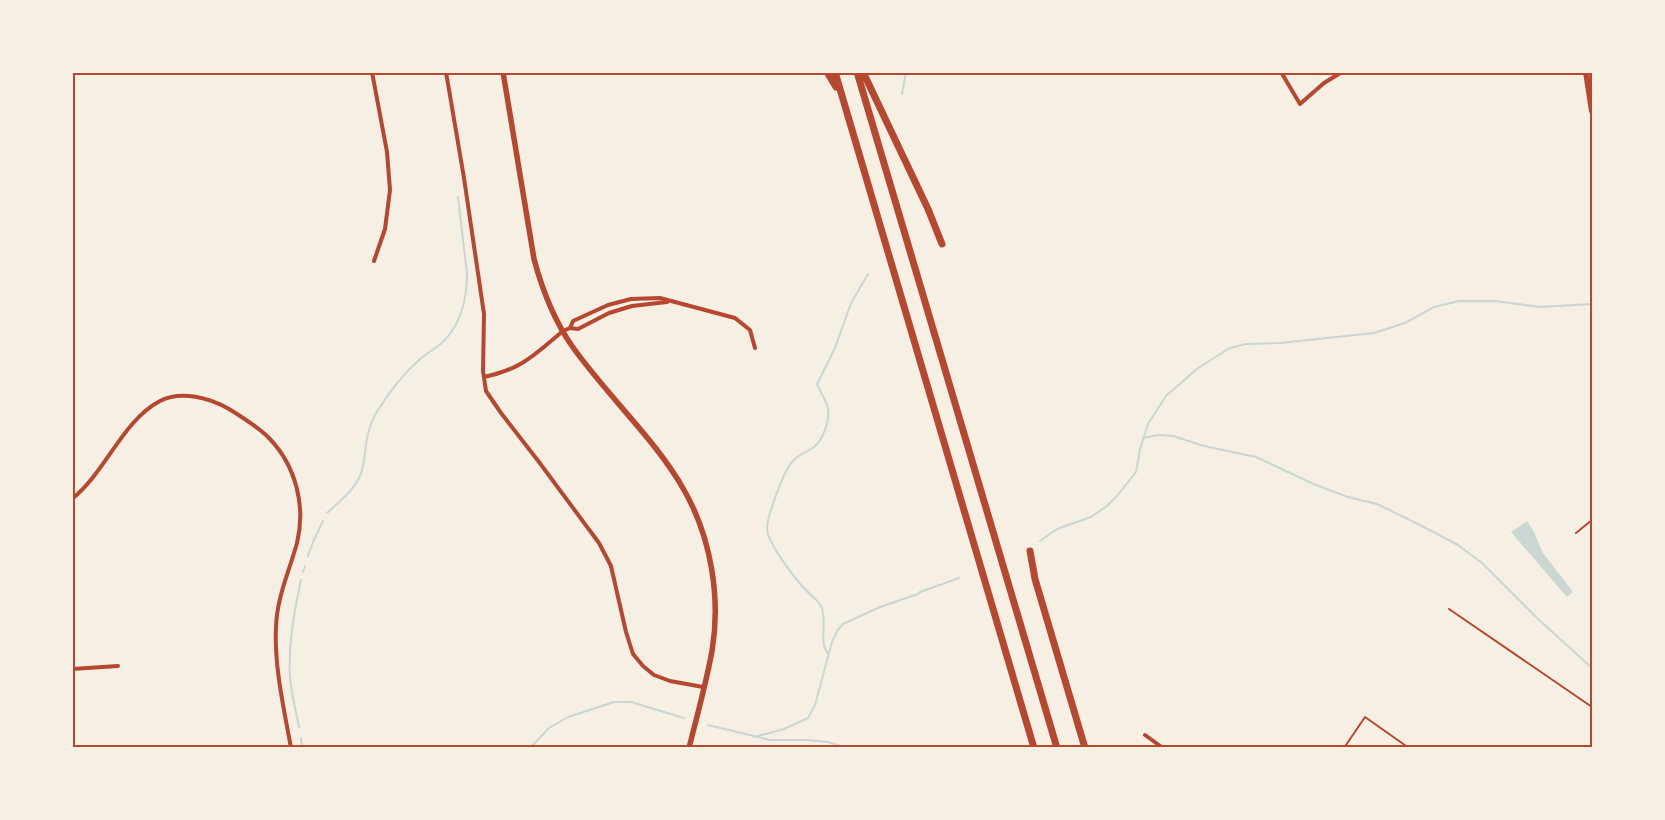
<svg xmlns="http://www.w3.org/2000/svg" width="1665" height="820" font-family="Cabin,sans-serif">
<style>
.water{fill:#c9d6d2}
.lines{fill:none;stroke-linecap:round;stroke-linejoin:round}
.stream{stroke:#c9d6d2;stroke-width:2}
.service{stroke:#b5482f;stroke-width:2}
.minor{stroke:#b5482f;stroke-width:4}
.secondary{stroke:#b5482f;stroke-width:5.5}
.primary{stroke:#b5482f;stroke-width:6}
.motorway{stroke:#b5482f;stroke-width:7}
.neatline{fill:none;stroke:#b5482f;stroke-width:2}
</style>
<rect width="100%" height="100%" fill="#f6efe4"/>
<path class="water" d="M 1527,521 L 1534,532 L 1543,553 L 1573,592 L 1567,597 L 1511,532 Z"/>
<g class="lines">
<path class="stream" d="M 902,94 L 906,72
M 1143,438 L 1158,435 L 1173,436 L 1204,446 L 1256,457 L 1316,485 L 1348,497 L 1377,504 L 1420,525 L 1458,545 L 1482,563 L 1537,618 L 1592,668
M 327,513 C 339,502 354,490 360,476 C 366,463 364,448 368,434 C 370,426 373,417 378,410 C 390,391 403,374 419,360 C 427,353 436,348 444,341 C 461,323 467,298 467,274 L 458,197
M 1040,541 L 1057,529 L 1091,517 L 1107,506 L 1117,496 L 1136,472 L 1140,449 L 1148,424 L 1166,396 L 1198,368 L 1230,348 L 1246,344 L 1280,343 L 1374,333 L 1405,323 L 1434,307 L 1459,301 L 1495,301 L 1540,307 L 1592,304
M 308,556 L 313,542 L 323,521
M 303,572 L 305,566
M 828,654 C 818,640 828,622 821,606 C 817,599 808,593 803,587 C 793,576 767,542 767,528 C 767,517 784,470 792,462 C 798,455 806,452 814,447 C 823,440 830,420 828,409 C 827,401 820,392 817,384 L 835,348 L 851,303 L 868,274
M 708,725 L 770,740 L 808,740 L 828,742 L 847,748
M 299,727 C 296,711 291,693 290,677 C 288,644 294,613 301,580
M 754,737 L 784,729 L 808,718 L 815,705 L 832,642 L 837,631 L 843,624 L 880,607 L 918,594 L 920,592 L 959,578
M 301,738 L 302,748
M 530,748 L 549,728 L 568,717 L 614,702 L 631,702 L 684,718"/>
<path class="service" d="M 1576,533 L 1592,520
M 1449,609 L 1592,707
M 1344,748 L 1365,717 L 1409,748"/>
<path class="minor" d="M 372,72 L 387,152 L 390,190 L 385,229 L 374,261
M 446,72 L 464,178 L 484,314 L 483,371 L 486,391 L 501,413 L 539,462 L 599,543 L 611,566 L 626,632 L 633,654 L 643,666 L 654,675 L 670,681 L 703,687
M 1281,72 L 1300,104 L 1324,83 L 1342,72
M 570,328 L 573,321 L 608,305 L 631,299 L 660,298 L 735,318 L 750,330 L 755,348
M 484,377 C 522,369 534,355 563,331 L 570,328 L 578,329 L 609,313 L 632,306 L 667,302
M 72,499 C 106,472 122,421 160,401 C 181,390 210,398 229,409 C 242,417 258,427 269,438 C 296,466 306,506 297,543 C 289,572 277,597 276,627 C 274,666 284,709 291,748
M 72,669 L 118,666
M 1145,735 L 1163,748"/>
<path class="secondary" d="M 503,72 L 534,259 C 542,289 554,320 572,346 C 586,366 602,384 617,402 C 641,430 666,458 684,490 C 711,537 721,598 712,651 C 706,684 697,716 689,748"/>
<path class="primary" d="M 1586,72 L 1592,111"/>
<path class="motorway" d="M 827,72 L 836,87
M 835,72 L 1034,748
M 857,72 L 1057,748
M 863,72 L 928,209 L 942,244
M 1030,551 L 1035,579 L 1085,748"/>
</g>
<rect width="1665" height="820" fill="none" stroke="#f6efe4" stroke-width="148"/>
<rect x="74" y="74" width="1517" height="672" class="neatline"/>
</svg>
